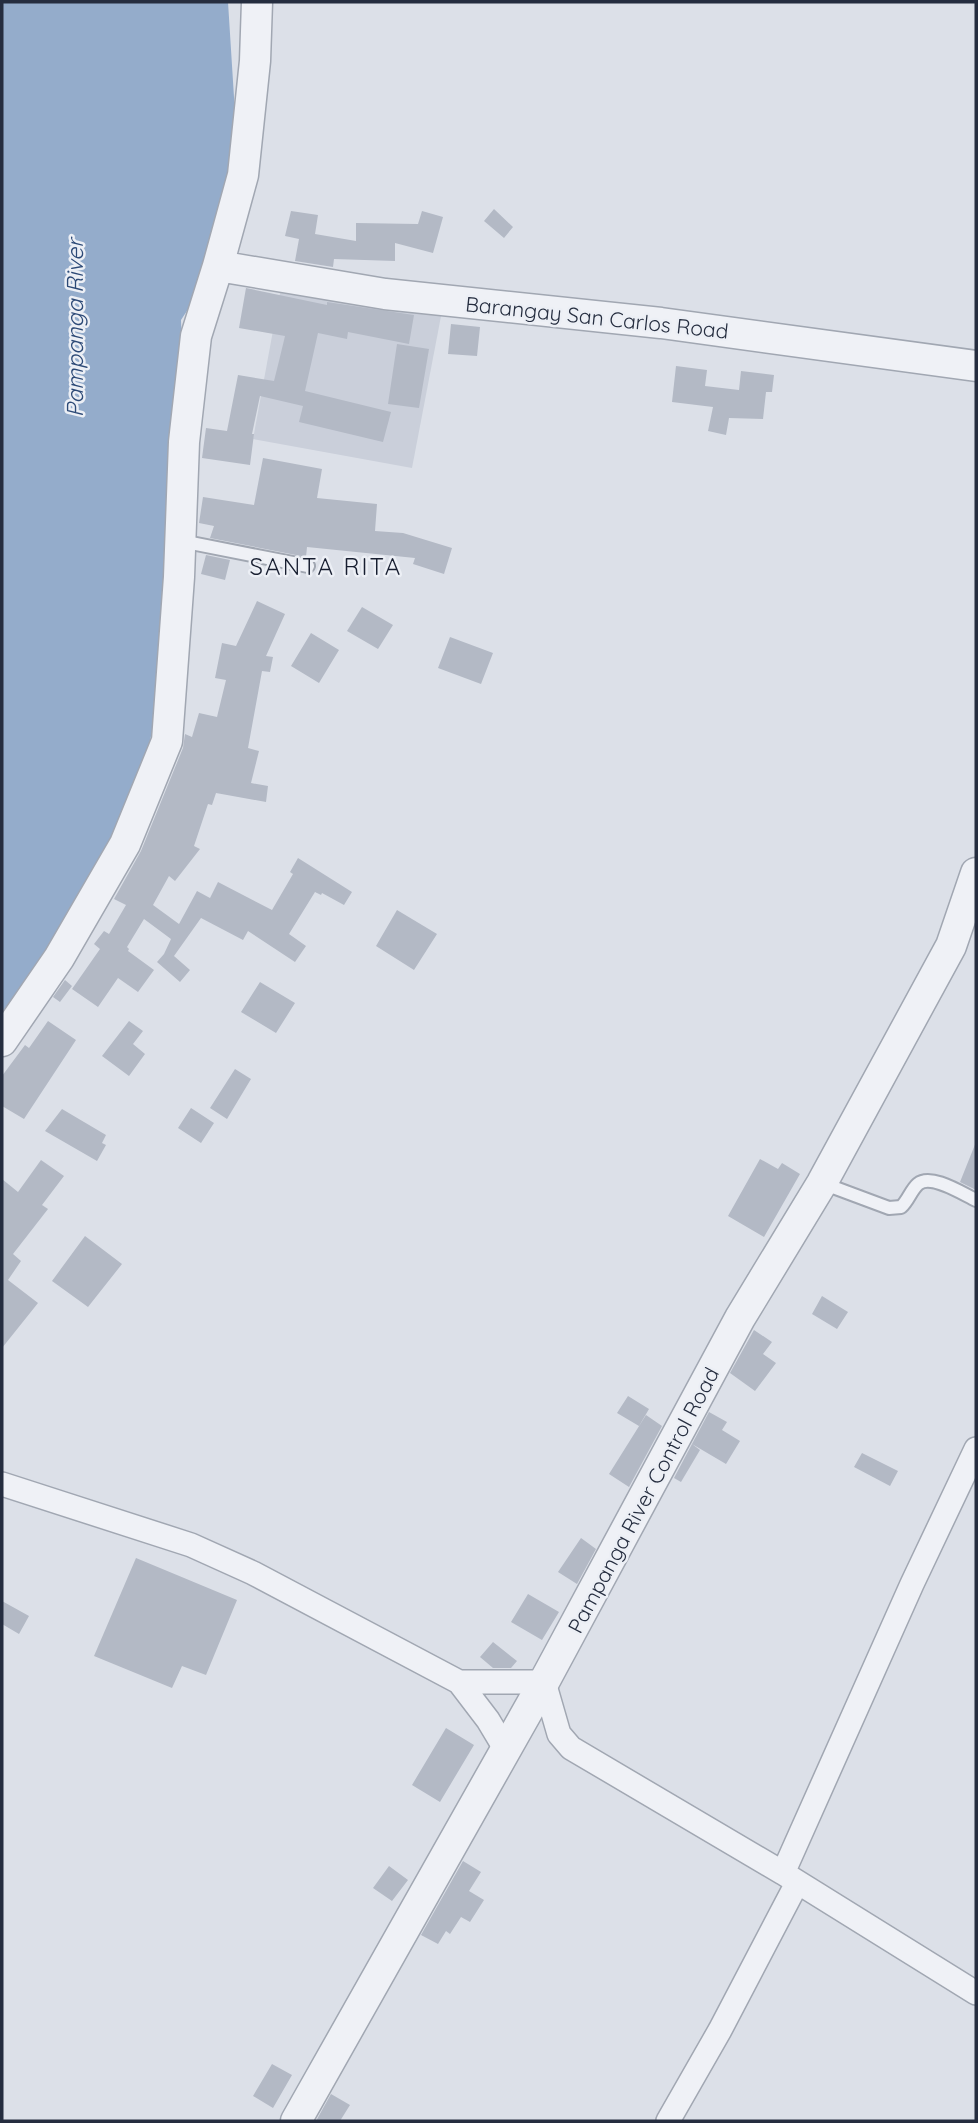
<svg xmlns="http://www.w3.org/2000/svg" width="978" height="2123" font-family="Quicksand,sans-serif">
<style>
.built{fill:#cacfda}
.water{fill:#94accb}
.building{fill:#b3b9c5}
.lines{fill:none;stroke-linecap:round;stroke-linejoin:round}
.service-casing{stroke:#a1a7b2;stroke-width:16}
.minor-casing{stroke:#a1a7b2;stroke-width:26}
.tertiary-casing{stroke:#a1a7b2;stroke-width:33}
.service{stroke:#eff1f6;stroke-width:12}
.minor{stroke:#eff1f6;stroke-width:23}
.tertiary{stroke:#eff1f6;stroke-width:30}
.labels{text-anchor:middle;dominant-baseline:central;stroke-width:5;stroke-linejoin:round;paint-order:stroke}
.street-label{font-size:21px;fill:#252d3f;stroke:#eceff5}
.water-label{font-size:23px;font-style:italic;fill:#2c4976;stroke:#eceff5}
.quarter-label{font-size:24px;letter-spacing:2px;fill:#171e30;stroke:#eceff5}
</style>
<rect width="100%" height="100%" fill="#dce0e8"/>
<path class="built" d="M 282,282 L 442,311 L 412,468 L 253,439 Z"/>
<path class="water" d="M 2,2 L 228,2 L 235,113 L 224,217 L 198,294 L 181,320 L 182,350 L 161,688 L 146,760 L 96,880 L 2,1016 Z"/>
<path class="building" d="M 494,209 L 513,227 L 504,238 L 484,221 Z
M 291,211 L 318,215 L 315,234 L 356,241 L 356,223 L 418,224 L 422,211 L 443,217 L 433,253 L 395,243 L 395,261 L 334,259 L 333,267 L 295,261 L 299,239 L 285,236 Z
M 246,288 L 327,305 L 327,302 L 414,315 L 409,344 L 348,332 L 347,339 L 318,333 L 305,391 L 391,412 L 383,442 L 299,422 L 303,406 L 260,396 L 252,434 L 254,434 L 250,465 L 202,458 L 206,428 L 227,431 L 238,375 L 274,381 L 279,361 L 285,336 L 239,328 Z
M 451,324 L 480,327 L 477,356 L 448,354 Z
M 397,344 L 429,349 L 419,408 L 388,404 Z
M 676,366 L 707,370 L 705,386 L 739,390 L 741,371 L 774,375 L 772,392 L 766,392 L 763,419 L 729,418 L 726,435 L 708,431 L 713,407 L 672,402 Z
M 263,458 L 322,469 L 317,498 L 377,504 L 375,531 L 403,533 L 452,548 L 444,574 L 413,564 L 415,558 L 307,547 L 306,557 L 210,538 L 214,526 L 199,523 L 203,497 L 254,505 Z
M 206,555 L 230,560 L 225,580 L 201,574 Z
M 257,601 L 285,614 L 266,656 L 273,657 L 270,672 L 262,671 L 248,748 L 259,751 L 251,783 L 268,786 L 266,802 L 216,793 L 212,805 L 208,804 L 194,846 L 200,849 L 175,881 L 169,876 L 153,905 L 179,924 L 197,891 L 210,898 L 218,882 L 272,910 L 293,874 L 290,872 L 298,858 L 352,892 L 344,905 L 322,893 L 321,895 L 315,892 L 289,934 L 306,946 L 295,962 L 248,931 L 243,940 L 201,918 L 174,956 L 190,970 L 180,982 L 157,962 L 164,954 L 171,939 L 144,919 L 127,947 L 129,949 L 128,951 L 154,970 L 138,992 L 118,978 L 98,1007 L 72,989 L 100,949 L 94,944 L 104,931 L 109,934 L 126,905 L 114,899 L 141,851 L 183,748 L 185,734 L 192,737 L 199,713 L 217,717 L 226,680 L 215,678 L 222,643 L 236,646 Z
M 362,607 L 393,625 L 378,649 L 347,631 Z
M 311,633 L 339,650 L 319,683 L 291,666 Z
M 450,637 L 493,653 L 481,684 L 438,668 Z
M 397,910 L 437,934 L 414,970 L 376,946 Z
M 65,980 L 72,986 L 60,1002 L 53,997 Z
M 260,982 L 295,1003 L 276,1033 L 241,1012 Z
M 48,1021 L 76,1040 L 24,1119 L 2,1106 L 2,1076 L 25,1045 L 29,1048 Z
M 129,1021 L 143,1031 L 133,1044 L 145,1054 L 129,1076 L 102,1056 Z
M 235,1069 L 251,1079 L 227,1119 L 210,1108 Z
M 191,1108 L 214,1123 L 201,1143 L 178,1128 Z
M 62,1109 L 106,1135 L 102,1143 L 106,1145 L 97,1161 L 45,1131 Z
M 976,1142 L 976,1190 L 960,1182 Z
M 760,1159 L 778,1169 L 782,1163 L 800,1174 L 764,1237 L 728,1216 Z
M 41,1160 L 64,1176 L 42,1205 L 48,1209 L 13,1254 L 21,1261 L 8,1280 L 38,1303 L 2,1348 L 2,1179 L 18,1192 Z
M 85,1236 L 122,1264 L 88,1307 L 52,1281 Z
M 822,1296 L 848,1312 L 837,1329 L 812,1314 Z
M 754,1330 L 772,1342 L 763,1354 L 776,1363 L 755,1391 L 730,1373 Z
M 628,1396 L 649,1409 L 639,1426 L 617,1413 Z
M 709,1412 L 727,1422 L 722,1430 L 740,1441 L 726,1464 L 692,1444 Z
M 646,1415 L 662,1426 L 629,1487 L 609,1474 Z
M 692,1444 L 700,1450 L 681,1482 L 674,1478 Z
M 862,1453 L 898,1471 L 890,1486 L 854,1467 Z
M 581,1538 L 596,1549 L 577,1584 L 558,1572 Z
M 136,1558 L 237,1600 L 206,1675 L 182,1666 L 172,1688 L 94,1656 Z
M 528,1594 L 559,1612 L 542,1640 L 511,1622 Z
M 2,1601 L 29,1616 L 19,1634 L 2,1624 Z
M 493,1642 L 517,1661 L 511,1668 L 493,1668 L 480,1657 Z
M 446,1728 L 474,1745 L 440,1802 L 412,1785 Z
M 463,1861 L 481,1872 L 469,1891 L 484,1900 L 470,1922 L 461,1917 L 450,1934 L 446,1931 L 438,1944 L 421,1935 Z
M 389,1866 L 408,1880 L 392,1901 L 373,1888 Z
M 272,2064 L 292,2075 L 273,2108 L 253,2096 Z
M 331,2094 L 350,2105 L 340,2121 L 316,2121 Z"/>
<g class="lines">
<defs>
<path id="service" d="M 181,541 L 308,566
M 822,1183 L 889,1208 L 901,1207 C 908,1201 911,1190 918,1184 C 931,1173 963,1194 976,1200"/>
<path id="minor" d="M 2,1484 L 191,1545 L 253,1573 L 459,1682 L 488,1720 L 506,1750
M 459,1682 L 544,1682 L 559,1734 L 571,1748 L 783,1873 L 976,1993
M 783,1873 L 912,1584 L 976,1449
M 668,2121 L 720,2030 L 797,1883"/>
<path id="tertiary" d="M 218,266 L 385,294 L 661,323 L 976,366
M 2,1041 L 59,958 L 125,844 L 167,741 L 179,577 L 184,442 L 196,336 L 218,266 L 243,175 L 255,61 L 257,2
M 296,2121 L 544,1682 L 740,1318 L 822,1183 L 951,946 L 976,873"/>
</defs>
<use href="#service" class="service-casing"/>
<use href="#minor" class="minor-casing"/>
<use href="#tertiary" class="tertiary-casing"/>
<use href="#service" class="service"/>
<use href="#minor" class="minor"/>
<use href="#tertiary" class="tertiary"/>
</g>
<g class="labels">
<g class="street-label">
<text transform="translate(597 317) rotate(6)">Barangay San Carlos Road</text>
<text transform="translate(643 1500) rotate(-62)">Pampanga River Control Road</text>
</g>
<g class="water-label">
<text transform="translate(74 328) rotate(-90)">Pampanga River</text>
</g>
<g class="quarter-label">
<text x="326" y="566">SANTA RITA</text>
</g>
</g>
<rect width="978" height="2123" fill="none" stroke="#252d3f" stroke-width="7"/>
</svg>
